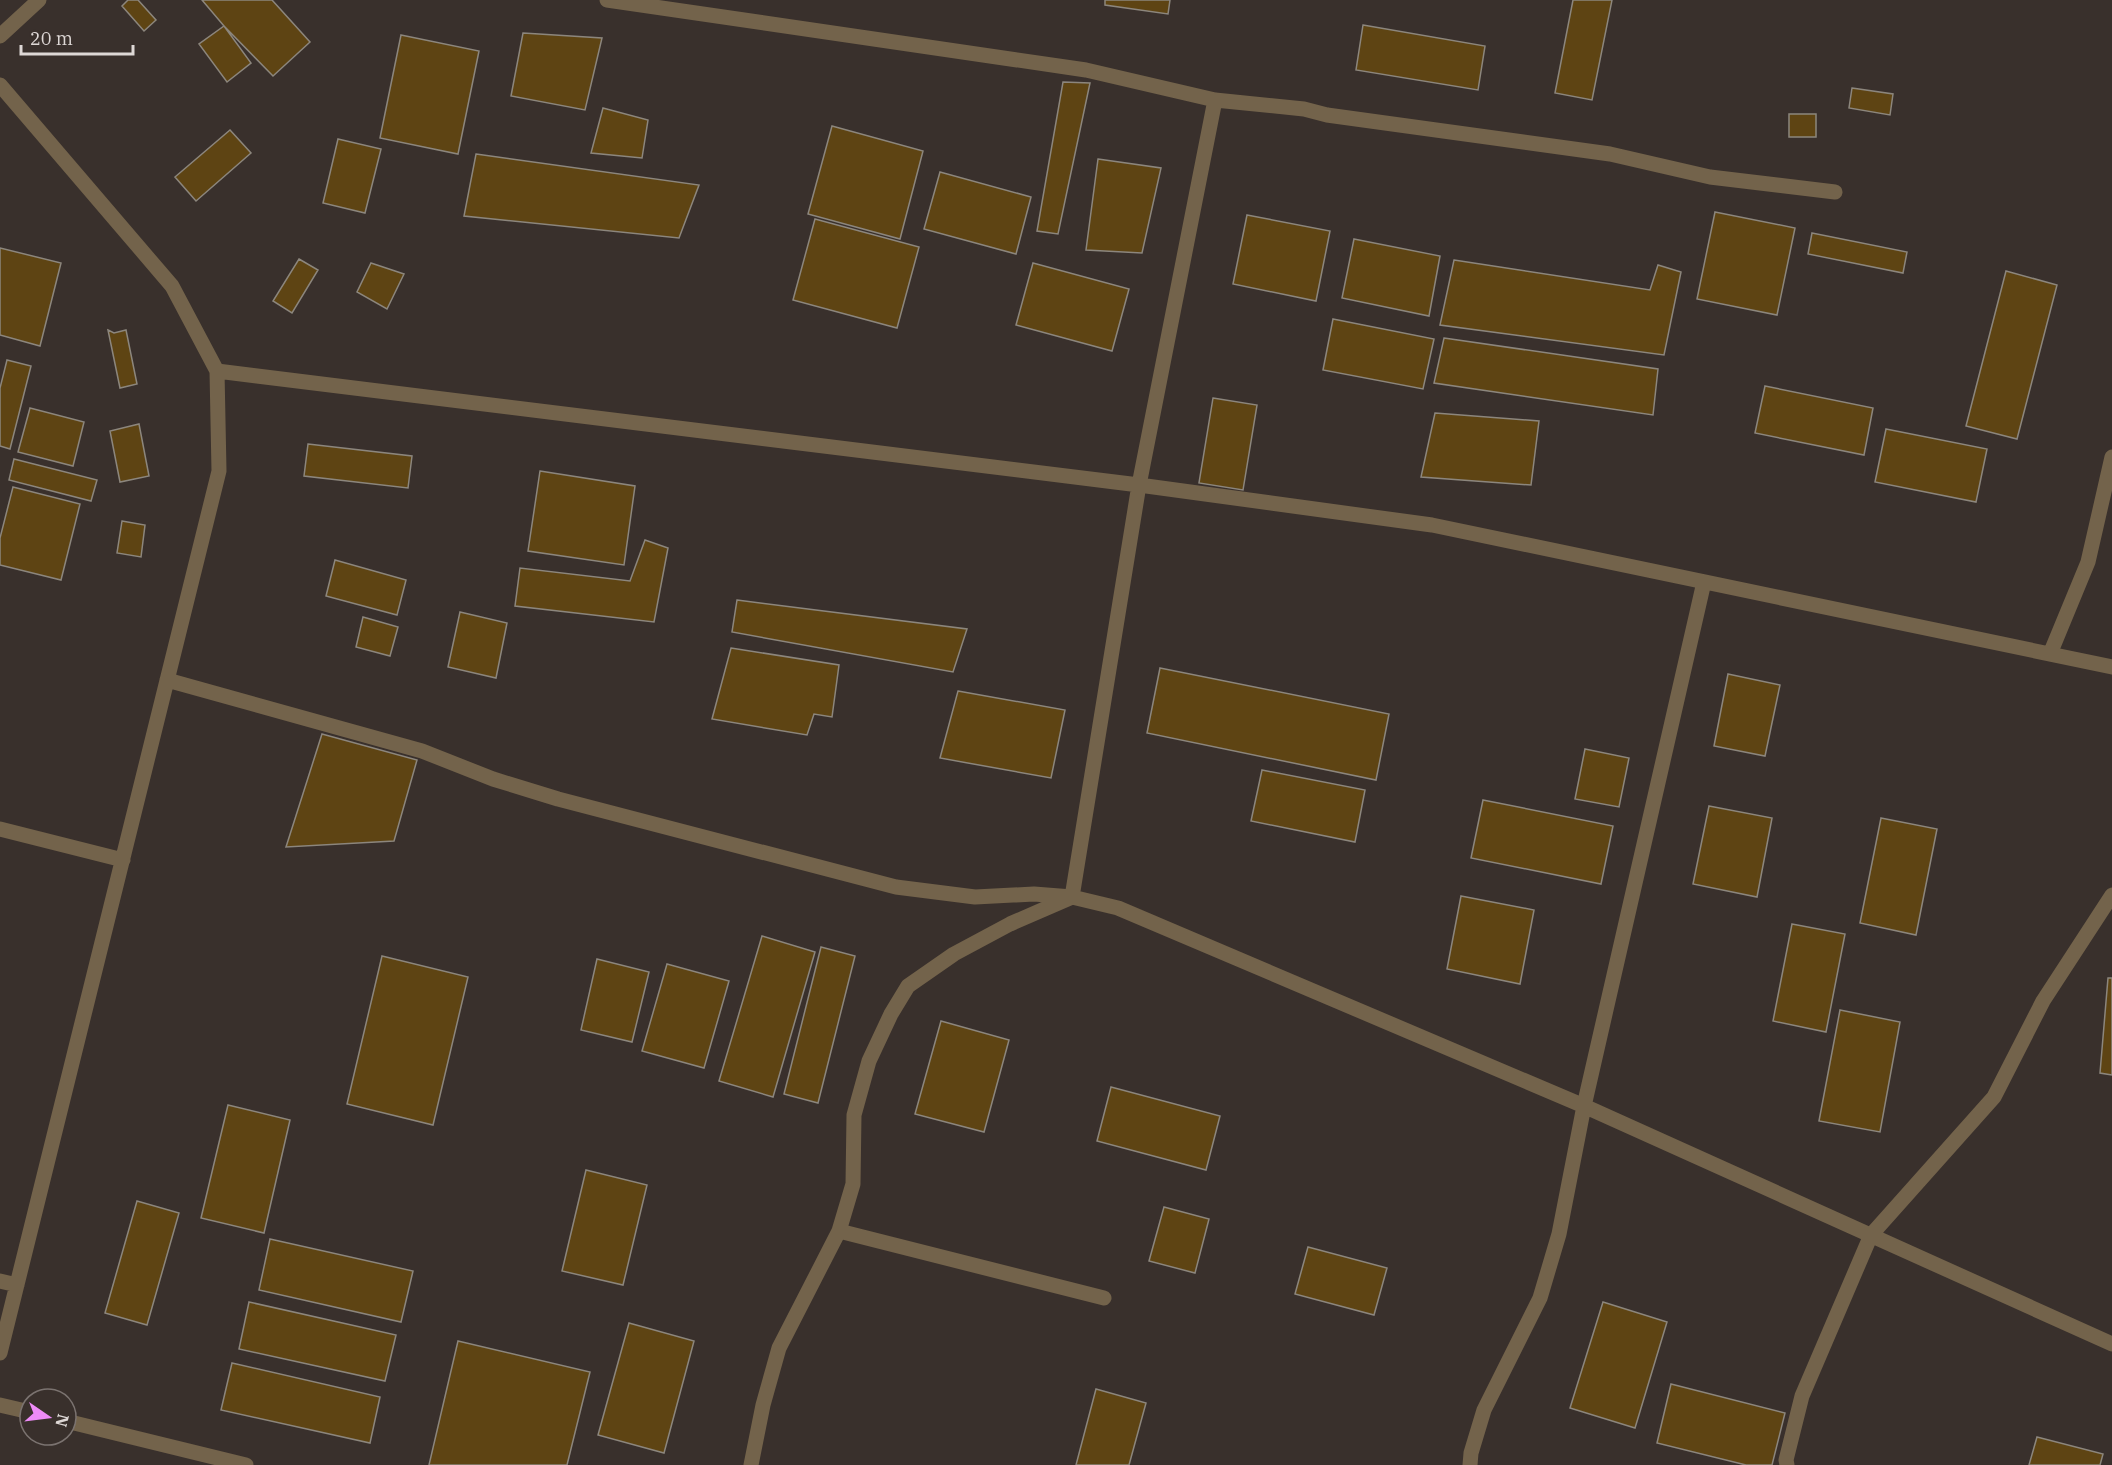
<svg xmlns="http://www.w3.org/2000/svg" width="2112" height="1465" font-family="'IBM Plex Serif',serif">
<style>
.building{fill:#5e4413;stroke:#8c867d;stroke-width:1.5}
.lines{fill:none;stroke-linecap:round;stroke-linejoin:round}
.street{stroke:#73634b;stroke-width:15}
</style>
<rect width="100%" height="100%" fill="#39302c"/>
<path class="building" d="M 128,0 L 138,0 L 156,20 L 144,31 L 122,6 Z
M 202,0 L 272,0 L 310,42 L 273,76 L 224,26 Z
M 1105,0 L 1170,0 L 1168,14 L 1105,5 Z
M 1573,0 L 1612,0 L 1592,100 L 1555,93 Z
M 1363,25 L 1485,46 L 1478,90 L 1356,70 Z
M 224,26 L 251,63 L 227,82 L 199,44 Z
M 523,33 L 602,38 L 585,110 L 511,96 Z
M 401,35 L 479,51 L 458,154 L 380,138 Z
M 1063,82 L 1090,83 L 1058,234 L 1037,231 Z
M 1852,88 L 1893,94 L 1890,115 L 1849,108 Z
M 603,108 L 648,120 L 642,158 L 591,153 Z
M 1789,114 L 1816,114 L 1816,137 L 1789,137 Z
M 832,126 L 923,151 L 900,239 L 808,214 Z
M 230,130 L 251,153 L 196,201 L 175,177 Z
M 338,139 L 381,149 L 365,213 L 323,203 Z
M 476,154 L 699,185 L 679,238 L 464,216 Z
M 1098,159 L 1161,168 L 1142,253 L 1086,250 Z
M 940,172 L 1031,197 L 1016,254 L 924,229 Z
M 1715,212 L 1795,228 L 1777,315 L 1697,299 Z
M 1247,215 L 1330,231 L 1316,301 L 1233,284 Z
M 815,219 L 919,247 L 897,328 L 793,300 Z
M 1812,233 L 1907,252 L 1903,273 L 1808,254 Z
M 1354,239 L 1440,256 L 1429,316 L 1342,298 Z
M 0,248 L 61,263 L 40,346 L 0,335 Z
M 299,259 L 318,270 L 292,313 L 273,301 Z
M 1454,260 L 1650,290 L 1658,265 L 1681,272 L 1664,355 L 1440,325 Z
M 371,263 L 404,274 L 387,309 L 357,292 Z
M 1033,263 L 1129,289 L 1112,351 L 1016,325 Z
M 2006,271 L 2057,285 L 2017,439 L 1966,426 Z
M 1333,319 L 1434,339 L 1423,389 L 1323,370 Z
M 108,330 L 114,333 L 126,330 L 137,384 L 120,388 Z
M 1444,338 L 1658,369 L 1653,415 L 1434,383 Z
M 7,360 L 31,366 L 10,449 L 0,446 L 0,388 Z
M 1765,386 L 1873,408 L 1864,455 L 1755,433 Z
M 1213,398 L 1257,405 L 1243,490 L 1199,483 Z
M 30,408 L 84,422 L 73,466 L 18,452 Z
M 1435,413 L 1539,421 L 1531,485 L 1421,477 Z
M 139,424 L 149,476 L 120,482 L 110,431 Z
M 1886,429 L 1987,449 L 1976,502 L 1875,482 Z
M 308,444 L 412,456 L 408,488 L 304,476 Z
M 14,459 L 97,480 L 91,501 L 9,480 Z
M 540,471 L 635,486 L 624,565 L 528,551 Z
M 13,487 L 80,504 L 61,580 L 0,565 L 0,538 Z
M 122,521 L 145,525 L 141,557 L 117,553 Z
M 645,540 L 668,548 L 654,622 L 515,606 L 520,568 L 630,581 Z
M 335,560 L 406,580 L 397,615 L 326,596 Z
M 737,600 L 967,629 L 953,672 L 732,632 Z
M 460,612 L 507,623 L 496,678 L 448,667 Z
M 363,617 L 398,627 L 390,656 L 356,647 Z
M 731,648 L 839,665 L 832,717 L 814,714 L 807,735 L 712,719 Z
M 1160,668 L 1389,714 L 1376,780 L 1147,733 Z
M 1728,674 L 1780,685 L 1765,756 L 1714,746 Z
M 958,691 L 1065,710 L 1051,778 L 940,758 Z
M 322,734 L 417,760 L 394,841 L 286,847 Z
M 1585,749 L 1629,758 L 1619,807 L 1575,799 Z
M 1262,770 L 1365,790 L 1355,842 L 1251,821 Z
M 1483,800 L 1613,826 L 1601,884 L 1471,858 Z
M 1709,806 L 1772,818 L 1757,897 L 1693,884 Z
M 1881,818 L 1937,829 L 1916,935 L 1860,923 Z
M 1461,896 L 1534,910 L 1520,984 L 1447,969 Z
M 1792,924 L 1845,934 L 1826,1032 L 1773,1021 Z
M 762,936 L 815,952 L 773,1097 L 719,1081 Z
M 821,947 L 855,956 L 818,1103 L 784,1094 Z
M 382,956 L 468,977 L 433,1125 L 347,1104 Z
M 597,959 L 649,972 L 632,1042 L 581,1030 Z
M 667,964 L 729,981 L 704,1068 L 642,1051 Z
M 2108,978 L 2112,978 L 2112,1075 L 2100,1073 Z
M 1840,1010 L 1900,1022 L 1880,1132 L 1819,1121 Z
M 941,1021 L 1009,1040 L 984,1132 L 915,1114 Z
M 1111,1087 L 1220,1116 L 1206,1170 L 1097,1141 Z
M 228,1105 L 290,1120 L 264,1233 L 201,1218 Z
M 586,1170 L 647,1185 L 623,1285 L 562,1271 Z
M 137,1201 L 179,1213 L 147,1325 L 105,1313 Z
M 1164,1207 L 1209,1219 L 1195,1273 L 1149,1261 Z
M 270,1239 L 413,1271 L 401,1322 L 259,1290 Z
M 1308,1247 L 1387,1268 L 1374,1315 L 1295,1294 Z
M 249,1302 L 396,1335 L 385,1381 L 239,1349 Z
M 1603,1302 L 1667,1322 L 1635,1428 L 1570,1408 Z
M 629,1323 L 694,1341 L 664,1453 L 598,1435 Z
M 458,1341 L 590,1372 L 567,1465 L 429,1465 Z
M 232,1363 L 380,1397 L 370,1443 L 221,1410 Z
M 1671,1384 L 1785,1413 L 1772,1465 L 1746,1465 L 1657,1443 Z
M 1096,1389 L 1146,1403 L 1129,1465 L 1076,1465 Z
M 2037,1437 L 2103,1454 L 2100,1465 L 2029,1465 Z"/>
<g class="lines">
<path class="street" d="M 607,0 L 1086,70 L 1215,100 L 1304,109 L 1327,115 L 1610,154 L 1710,177 L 1835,192
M 0,36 L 39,0
M 0,85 L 172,286 L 217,371 L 219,471 L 0,1353
M 217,371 L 1139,485 L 1432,525 L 2112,667
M 2050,654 L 2088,562 L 2112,457
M 167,680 L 422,751 L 493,779 L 558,799 L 896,887 L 975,897 L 1034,894 L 1072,897 L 1118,908 L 1584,1106 L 2112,1344
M 0,829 L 123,860
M 839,1231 L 1104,1298
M 0,1281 L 17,1285
M 0,1405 L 30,1412
M 66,1421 L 246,1465
M 751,1465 L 763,1405 L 779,1348 L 839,1231 L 853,1184 L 854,1115 L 869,1061 L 891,1014 L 908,986 L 954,954 L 1010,924 L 1072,897 L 1139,485 L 1215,100
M 1470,1465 L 1471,1453 L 1484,1410 L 1540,1298 L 1559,1234 L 1584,1106 L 1704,582
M 1787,1465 L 1786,1460 L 1802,1396 L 1871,1235 L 1994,1097 L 2043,1001 L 2112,895"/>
</g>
<g transform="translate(48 1417) rotate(104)"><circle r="28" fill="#39302c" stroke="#7b7370" stroke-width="1.5"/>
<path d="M0-4.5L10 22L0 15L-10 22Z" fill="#ee8bf8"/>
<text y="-9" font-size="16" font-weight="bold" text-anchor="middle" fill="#ded8d6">N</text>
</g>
<path d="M21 45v9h112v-9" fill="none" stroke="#ded8d6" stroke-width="3"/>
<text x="30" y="45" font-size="18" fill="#ded8d6" stroke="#39302c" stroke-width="4.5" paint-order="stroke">20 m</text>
</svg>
